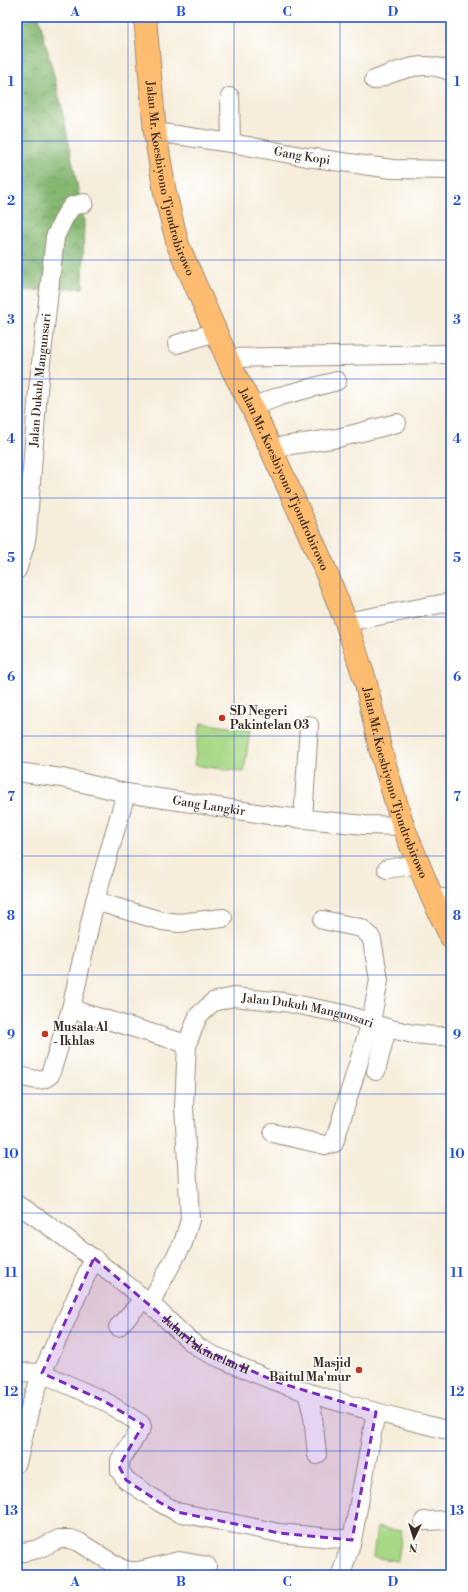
<svg xmlns="http://www.w3.org/2000/svg" width="468" height="1592" font-family="'Libre Bodoni',serif">
<style>
.forest{fill:url(#forest-crowns);stroke:#607148}
.garden{fill:#a8d886;stroke:#728152}
.lines{fill:none;stroke-linecap:round;stroke-linejoin:round}
.minor-casing{stroke:#988c7c;stroke-width:20}
.major-casing{stroke:#988c7c;stroke-width:24}
.minor{stroke:#fff;stroke-width:18}
.major{stroke:#fdbc70;stroke-width:22}
.marked{fill:#7b2cbf;fill-opacity:0.2;stroke:#7b2cbf;stroke-width:3;stroke-dasharray:8 5;stroke-linejoin:round}
.grid{fill:none;stroke:#1d4ed8;stroke-width:1;stroke-opacity:0.55}
.poi-dot{fill:#c8321e;stroke:#fff;stroke-width:1.5}
.labels{text-anchor:middle;dominant-baseline:central;stroke-width:3;stroke-linejoin:round;paint-order:stroke}
.street-label{font-size:12px;fill:#3b2a1e;stroke:#fff}
.poi-label{font-size:12px;font-weight:bold;fill:#3b2a1e;stroke:#fff;text-anchor:start}
.neatline{fill:none;stroke:#1d4ed8;stroke-width:1.5}
.grid-label{font-size:13px;text-anchor:middle;font-weight:bold;fill:#1d4ed8}
</style>
<defs>
<pattern id="forest-crowns" width="20" height="18" patternUnits="userSpaceOnUse"><rect width="20" height="18" fill="#86b873"/><path d="M2 6a3 3 0 1 1 6 0M12 15a3 3 0 1 1 6 0" fill="none" stroke="#6f965e"/></pattern>
</defs>
<rect width="100%" height="100%" fill="#fff"/>
<filter id="ink" filterUnits="userSpaceOnUse"><feTurbulence type="fractalNoise" baseFrequency=".025" numOctaves="2"/><feDisplacementMap in="SourceGraphic" scale="8" xChannelSelector="R" yChannelSelector="G"/><feConvolveMatrix kernelMatrix="1 2 1 2 8 2 1 2 1" color-interpolation-filters="sRGB"/></filter>
<filter id="wash" filterUnits="userSpaceOnUse"><feTurbulence type="fractalNoise" baseFrequency=".012" numOctaves="4" result="noise"/><feDisplacementMap in="SourceGraphic" scale="16" xChannelSelector="R" yChannelSelector="G"/><feGaussianBlur stdDeviation="0.9" result="paint"/><feColorMatrix in="noise" values="0 0 0 0 0 0 0 0 0 0 0 0 0 0 0 0 0 1.4 0 .05"/><feComposite in="paint" operator="in"/></filter>
<g filter="url(#wash)">
<rect width="100%" height="100%" fill="#f6edda"/>
<path class="forest" d="M 17,17 L 39,17 L 61,104 L 84,219 L 83,288 L 17,291 Z"/>
<path class="garden" d="M 201,723 L 250,730 L 244,772 L 194,765 Z
M 377,1527 L 402,1531 L 398,1561 L 373,1557 Z"/>
</g>
<g filter="url(#ink)">
<g class="lines">
<defs>
<g id="minor">
<path d="M 374,80 C 400,70 424,59 451,72"/>
<path d="M 230,97 L 231,143"/>
<path id="s1" d="M 155,132 L 231,143 L 307,157 L 392,169 L 451,170"/>
<path d="M 177,344 L 216,332"/>
<path d="M 228,358 L 451,354"/>
<path d="M 252,407 L 280,396 L 337,381"/>
<path d="M 270,448 L 338,438 L 397,423"/>
<path id="s2" d="M 17,570 L 25,545 L 27,534 L 38,390 L 55,237 L 65,216 L 72,206 L 84,203"/>
<path d="M 346,622 L 451,602"/>
<path id="s3" d="M 17,772 L 62,778 L 126,793 L 276,816 L 365,825 L 403,826"/>
<path d="M 303,819 L 309,725"/>
<path d="M 387,869 L 418,864"/>
<path d="M 432,897 L 451,899"/>
<path d="M 95,901 L 162,921 L 179,923 L 223,918"/>
<path d="M 71,1009 L 95,901 L 126,793"/>
<path d="M 376,1071 L 387,1028"/>
<path d="M 17,1075 C 28,1078 41,1084 50,1075 L 71,1009 L 187,1044"/>
<path d="M 273,1133 L 325,1145 L 334,1143 L 371,1022 L 379,980 L 372,940 L 369,935 L 361,928 L 323,920"/>
<path id="s4" d="M 17,1204 C 63,1234 106,1268 148,1302 C 166,1316 182,1337 201,1349 C 211,1355 225,1360 236,1365 C 304,1396 379,1413 451,1431"/>
<path id="s5" d="M 150,1303 L 183,1243 L 190,1220 L 184,1106 L 187,1044 L 198,1016 L 213,1002 L 233,997 L 284,1002 L 344,1014 L 387,1028 L 413,1034 L 435,1036 L 451,1036"/>
<path d="M 118,1327 L 144,1299"/>
<path d="M 17,1372 L 42,1373 L 104,1401 L 141,1424 L 142,1427 L 120,1460 L 120,1471 L 126,1480 L 159,1502 L 177,1512 L 279,1533 L 352,1540"/>
<path d="M 307,1392 L 313,1416 L 317,1455"/>
<path d="M 17,1463 L 30,1408 L 42,1373 L 94,1258"/>
<path d="M 424,1521 L 451,1520"/>
<path d="M 17,1551 L 24,1552 L 38,1549 L 59,1539 L 71,1539 L 79,1542 L 120,1568 L 129,1571 L 139,1571 L 179,1561 L 207,1566"/>
<path d="M 341,1575 L 352,1540 L 376,1412"/>
</g>
<g id="major">
<path id="s6" d="M 145,17 L 155,132 L 165,193 L 178,245 L 232,369 L 252,407 L 322,562 L 346,622 L 366,683 L 380,748 L 403,826 L 432,897 L 451,937"/>
</g>
</defs>
<use href="#minor" class="minor-casing"/>
<use href="#major" class="major-casing"/>
<use href="#minor" class="minor"/>
<use href="#major" class="major"/>
</g>
</g>
<path class="marked" d="M 94,1258 L 200,1348 L 277,1382 L 376,1412 L 352,1540 L 279,1533 L 177,1512 L 159,1502 L 126,1480 L 119,1466 L 143,1425 L 104,1401 L 42,1373 Z"/>
<path class="grid" d="M 128,17 L 128,1575M 234,17 L 234,1575M 340,17 L 340,1575M 17,141 L 451,141M 17,260 L 451,260M 17,379 L 451,379M 17,498 L 451,498M 17,617 L 451,617M 17,736 L 451,736M 17,856 L 451,856M 17,975 L 451,975M 17,1094 L 451,1094M 17,1213 L 451,1213M 17,1332 L 451,1332M 17,1451 L 451,1451"/>
<g class="poi-dot">
<circle cx="222" cy="718" r="4"/>
<circle cx="45" cy="1034" r="4"/>
<circle cx="359" cy="1370" r="4"/>
</g>
<g class="labels">
<g class="street-label">
<text stroke="none"><textPath href="#s1" startOffset="149">Gang Kopi</textPath></text>
<text stroke="none"><textPath href="#s6" startOffset="164">Jalan Mr. Koesbiyono Tjondrobirowo</textPath></text>
<text stroke="none"><textPath href="#s2" startOffset="192">Jalan Dukuh Mangunsari</textPath></text>
<text stroke="none"><textPath href="#s6" startOffset="488">Jalan Mr. Koesbiyono Tjondrobirowo</textPath></text>
<text stroke="none"><textPath href="#s6" startOffset="812">Jalan Mr. Koesbiyono Tjondrobirowo</textPath></text>
<text stroke="none"><textPath href="#s3" startOffset="195">Gang Langkir</textPath></text>
<text stroke="none"><textPath href="#s5" startOffset="416">Jalan Dukuh Mangunsari</textPath></text>
<text stroke="none"><textPath href="#s4" startOffset="237">Jalan Pakintelan II</textPath></text>
</g>
<g class="poi-label">
<text x="230" y="711">SD Negeri<tspan x="230" dy="14">Pakintelan 03</tspan></text>
<text x="53" y="1027">Musala Al<tspan x="53" dy="14">- Ikhlas</tspan></text>
<text x="351" y="1363" text-anchor="end">Masjid<tspan x="351" dy="14">Baitul Ma'mur</tspan></text>
</g>
</g>
<rect width="468" height="1592" fill="none" stroke="#fff" stroke-width="44"/>
<g transform="translate(414 1538) rotate(184)" stroke="#ffffff" stroke-width="3" paint-order="stroke">
<path d="M0-3L7 15L0 10L-7 15Z" fill="#3b2a1e"/>
<text y="-6" font-size="11" font-weight="bold" text-anchor="middle" fill="#3b2a1e">N</text>
</g>
<rect x="22" y="22" width="424" height="1548" class="neatline"/>
<g class="grid-label">
<text x="75" y="16">A</text>
<text x="181" y="16">B</text>
<text x="287" y="16">C</text>
<text x="393" y="16">D</text>
<text x="11" y="86">1</text>
<text x="457" y="86">1</text>
<text x="11" y="205">2</text>
<text x="457" y="205">2</text>
<text x="11" y="324">3</text>
<text x="457" y="324">3</text>
<text x="11" y="443">4</text>
<text x="457" y="443">4</text>
<text x="11" y="562">5</text>
<text x="457" y="562">5</text>
<text x="11" y="681">6</text>
<text x="457" y="681">6</text>
<text x="11" y="801">7</text>
<text x="457" y="801">7</text>
<text x="11" y="920">8</text>
<text x="457" y="920">8</text>
<text x="11" y="1039">9</text>
<text x="457" y="1039">9</text>
<text x="11" y="1158">10</text>
<text x="457" y="1158">10</text>
<text x="11" y="1277">11</text>
<text x="457" y="1277">11</text>
<text x="11" y="1396">12</text>
<text x="457" y="1396">12</text>
<text x="11" y="1515">13</text>
<text x="457" y="1515">13</text>
<text x="75" y="1586">A</text>
<text x="181" y="1586">B</text>
<text x="287" y="1586">C</text>
<text x="393" y="1586">D</text>
</g>
</svg>
